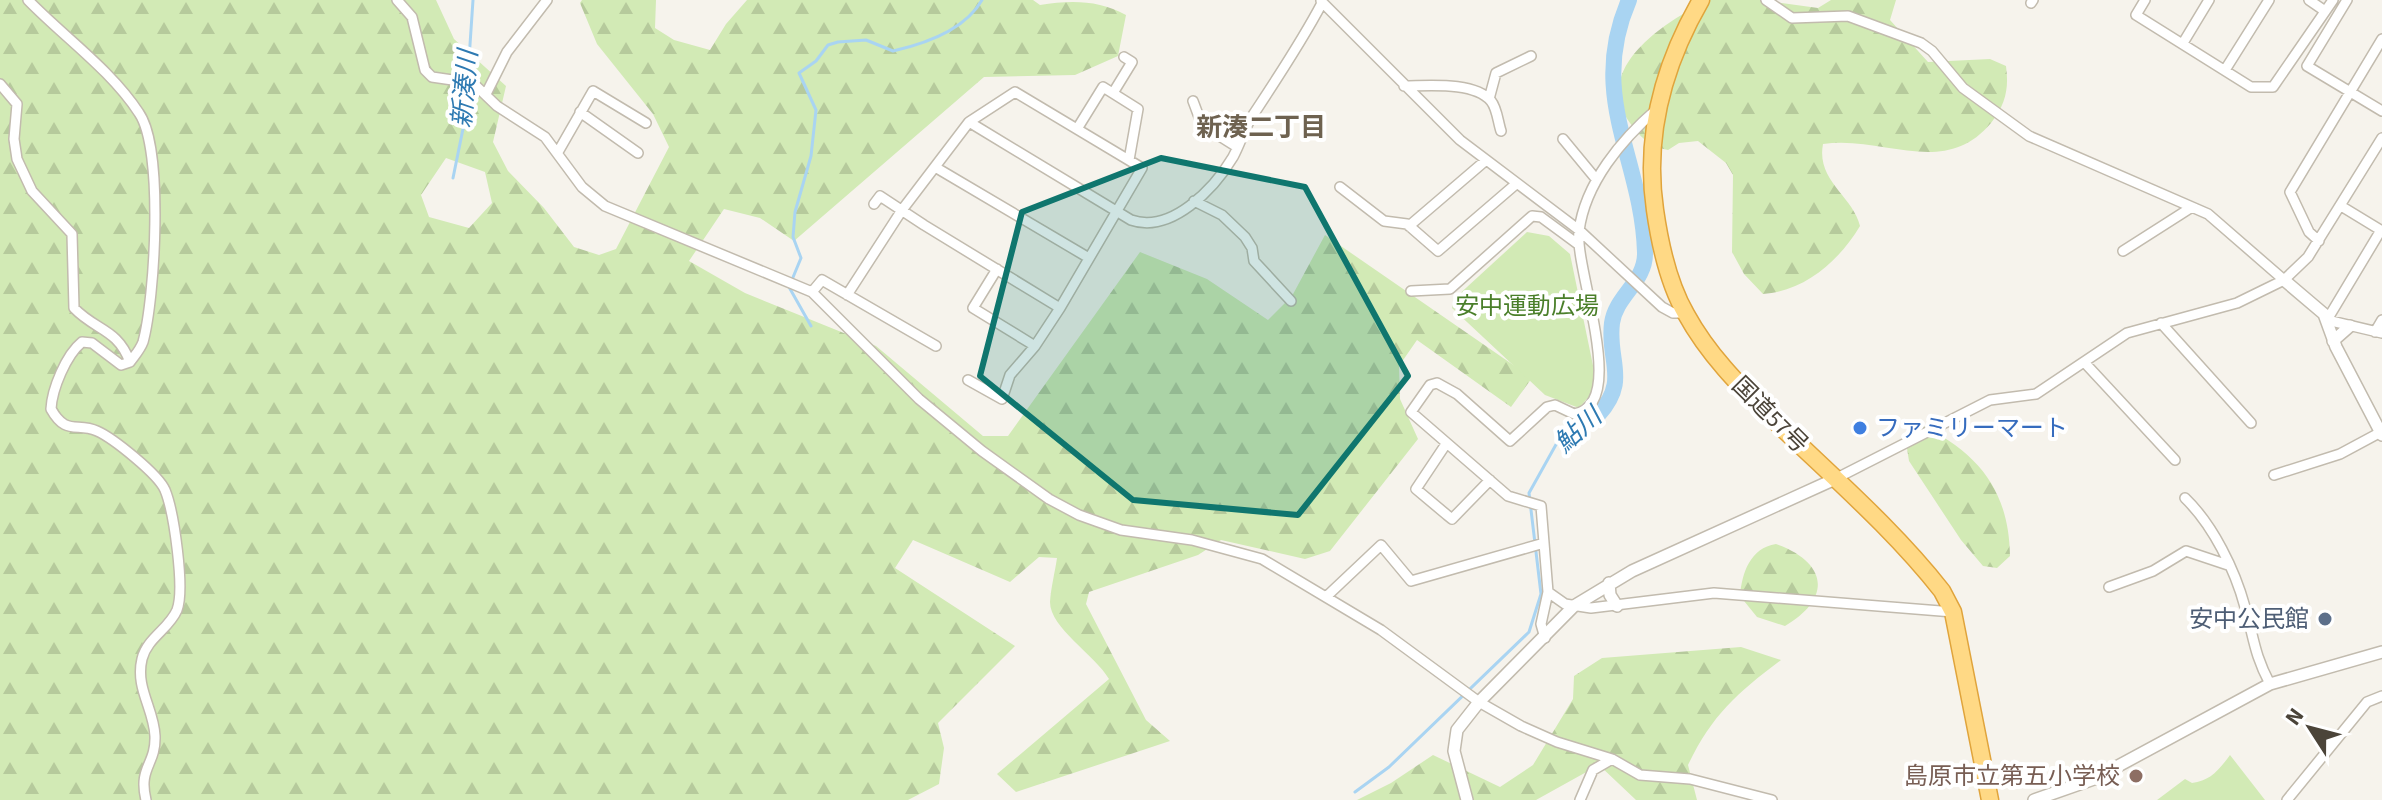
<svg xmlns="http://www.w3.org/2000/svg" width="2382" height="800" font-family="'Source Sans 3','Noto Sans JP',sans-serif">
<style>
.forest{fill:url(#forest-firs);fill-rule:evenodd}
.park{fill:#d2eab5}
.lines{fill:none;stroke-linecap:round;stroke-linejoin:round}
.stream{stroke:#a9d4f2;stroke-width:3}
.river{stroke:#a9d4f2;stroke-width:16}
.minor-casing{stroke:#c2bbae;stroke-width:12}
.tertiary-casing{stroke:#c2bbae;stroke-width:14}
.trunk-casing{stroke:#e0a43c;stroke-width:19}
.minor{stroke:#fff;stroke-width:9}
.tertiary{stroke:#fff;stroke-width:11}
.trunk{stroke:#ffd985;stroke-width:16}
.marked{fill:#0f766e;fill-opacity:0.2;stroke:#0f766e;stroke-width:6;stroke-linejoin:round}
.shop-dot{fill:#3f7fe0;stroke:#fff;stroke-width:3}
.service-dot{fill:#5c6f8a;stroke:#fff;stroke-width:3}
.education-dot{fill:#8d6e63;stroke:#fff;stroke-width:3}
.labels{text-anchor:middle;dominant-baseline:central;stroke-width:8;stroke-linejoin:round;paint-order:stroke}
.park-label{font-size:24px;fill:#4a7f2a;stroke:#fff}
.street-label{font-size:24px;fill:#4b4439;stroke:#fff}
.shop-label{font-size:24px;fill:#366cbe;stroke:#fff;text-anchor:start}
.service-label{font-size:24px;fill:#4e5e75;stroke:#fff;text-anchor:end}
.education-label{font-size:24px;fill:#785e54;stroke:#fff;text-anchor:end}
.water-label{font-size:26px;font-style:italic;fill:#2e7ab2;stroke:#fff}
.neighbourhood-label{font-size:26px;font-weight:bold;fill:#6e6250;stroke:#fff}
</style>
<defs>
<pattern id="forest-firs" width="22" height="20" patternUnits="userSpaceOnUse" patternTransform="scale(2)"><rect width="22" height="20" fill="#d2eab5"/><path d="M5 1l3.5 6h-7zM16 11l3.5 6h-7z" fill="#b6ca9c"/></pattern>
</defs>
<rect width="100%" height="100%" fill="#f6f3ec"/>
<path class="forest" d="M 0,0 L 436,0 L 454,39 L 506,86 L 493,142 L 508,171 L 544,208 L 574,247 L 599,255 L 616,249 L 669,147 L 653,114 L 597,44 L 580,3 L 582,0 L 656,0 L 655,28 L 674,40 L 710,50 L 726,24 L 747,0 L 1033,0 L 1040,5 C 1071,0 1099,0 1126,15 L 1118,56 L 1075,75 L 984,77 L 794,241 L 760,218 L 724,209 L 689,261 L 745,293 L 876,346 L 983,436 L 1008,436 L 1140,252 L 1207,279 L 1268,320 L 1292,296 L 1325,235 L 1532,378 L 1511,407 L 1417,340 L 1399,366 L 1400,399 L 1418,439 L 1330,551 L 1305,559 L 1221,540 L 1198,555 L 1089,592 L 1086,604 L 1146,720 L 1170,741 L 1016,792 L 997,774 L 1109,679 C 1095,655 1050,628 1050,602 C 1051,587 1055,572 1057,558 L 1039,557 L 1010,582 L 913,540 L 895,568 L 1015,646 L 938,723 L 944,748 L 939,784 L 908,800 L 0,800 ZM 446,158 L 485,172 L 492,203 L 469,228 L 429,217 L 421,195 Z
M 1708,0 L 1760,0 L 1818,8 L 1831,0 L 1896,0 L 1890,20 L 1928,62 L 1990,59 L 2006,66 C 2009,88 2006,104 1991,123 C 1944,179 1884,135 1823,144 C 1816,181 1853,196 1860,226 C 1839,261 1805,291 1763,294 L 1744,274 L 1732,252 L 1733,175 L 1726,163 L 1698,141 L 1679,143 L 1668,150 C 1650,147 1641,138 1630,123 C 1590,68 1667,21 1708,0 Z
M 1919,424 C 1978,452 2009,490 2010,556 L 1997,568 L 1983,566 L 1961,540 L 1909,461 L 1906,442 L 1911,425 Z
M 1776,544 C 1827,562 1833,598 1785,626 L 1757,617 L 1740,596 C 1742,573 1750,548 1776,544 Z
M 1741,647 L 1781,660 C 1737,693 1712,715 1688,765 L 1697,800 L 1636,800 L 1599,765 L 1536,800 L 1357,800 L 1391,783 L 1433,755 L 1500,787 L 1533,765 L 1573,699 L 1574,676 L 1602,658 Z"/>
<path class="park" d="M 1527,232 L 1549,236 L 1570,254 L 1596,380 L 1592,393 L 1579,408 L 1545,395 L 1452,308 L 1455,298 Z
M 2230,755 L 2265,800 L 2157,800 L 2185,779 L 2192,783 C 2210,781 2219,770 2230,755 Z"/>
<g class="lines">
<path class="stream" d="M 453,178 L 465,119 L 473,0
M 811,326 L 789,287 L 801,258 L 793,237 L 795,212 L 811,156 L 816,110 L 799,73 L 816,61 L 828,45 L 838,42 L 866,40 L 893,51 C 924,44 965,30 982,0
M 1355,792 L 1389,767 L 1529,632 L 1541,594 L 1529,493 L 1558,441 L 1598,415"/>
<path class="river" d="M 1598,415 C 1630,380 1607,361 1612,323 C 1616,295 1646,282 1645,252 C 1642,158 1587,97 1629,0"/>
<defs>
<path id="minor" d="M 28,0 C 64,37 111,70 139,113 C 164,149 155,298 143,342 C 140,350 135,355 130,362
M 397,0 L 412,17 L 425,70 L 432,77 L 473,83 L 497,106 L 545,137 L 582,187 L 605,206 L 812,292 L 919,399 L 982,451 L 1049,499 L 1079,515 L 1121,530 L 1192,540 L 1262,559 L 1381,630 L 1479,702 L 1521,726 L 1557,742 L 1612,759 L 1640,775 L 1690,779 L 1772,800
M 1766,0 L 1792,18 L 1848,16 L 1921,43 L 1932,51 L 1963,88 L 2029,136 L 2208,214 L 2284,280
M 2145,0 L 2136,15 L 2251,87 L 2273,87 L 2333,0
M 2309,0 L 2325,11
M 2347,0 L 2307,66 L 2382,111
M 1321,1 L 1460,140 L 1579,230 L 1662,307 L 1673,313 L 1685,313
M 2031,3 L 2033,0
M 2183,43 L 2209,0
M 2225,70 L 2269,0
M 0,84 L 17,104 L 14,139 L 17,159 L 32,191 L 72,234 L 74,308 C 96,331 117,328 130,362
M 1404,86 C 1427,86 1474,81 1491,101 C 1497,108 1498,122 1501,131
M 1113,93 L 1132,62 L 1124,57
M 486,94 L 507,52 L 547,0
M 1489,99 L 1496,73 L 1531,56
M 1193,101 L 1202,125 L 1237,147
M 580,112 L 638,153
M 969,122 L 1131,220 C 1171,234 1214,189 1233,157 C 1240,144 1244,130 1251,118 C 1276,80 1301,43 1322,3
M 1077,129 L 1103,87 L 1138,109 L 1129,160
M 1563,139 L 1596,179
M 558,152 L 593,91 L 646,123
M 935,167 L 1089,258
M 1340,187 L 1384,221 L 1407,224 L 1438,251 L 1516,184
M 1194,201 L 1222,215 L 1245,237 L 1252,248 L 1254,261 L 1291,301
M 2341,206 L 2382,231
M 1409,226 L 1485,161
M 2381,230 L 2327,320 L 2382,333
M 2319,241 L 2309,232 L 2290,192 L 2382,39
M 2123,251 L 2192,207
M 997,269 L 973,308 L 1035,346 L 1060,308
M 1411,291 L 1450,289 L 1532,216 L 1541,217 L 1579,245
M 812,292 L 822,280 L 936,346
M 847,295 L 902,210 L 969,122 L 1015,92 L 1142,168 L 1060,308 L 924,225 L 880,196 L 874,204
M 2161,323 L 2251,423
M 2375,332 L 2382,320
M 130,362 L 121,365 L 92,343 L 82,342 C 66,355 52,389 51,409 C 66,436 77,422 97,431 C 113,438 158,474 165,490 C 174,512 185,589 177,610 C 169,629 147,638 142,659 C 135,688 154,709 155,736 C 156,765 138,767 146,800
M 2084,362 L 2175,460
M 968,380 L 1002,399 L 1010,375 L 1035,346
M 1446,444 L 1416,489 L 1447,515 L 1452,519 L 1490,480
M 2274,475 L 2340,454 L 2381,432
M 1835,479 L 1990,400 L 2036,394 L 2127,333 L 2237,303 L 2284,280 L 2308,257 L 2382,138
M 2185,498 C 2213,525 2235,570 2245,607 C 2254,638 2254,654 2270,684
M 2109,587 L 2153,571 L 2186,551 L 2228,565
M 1548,592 L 1565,604 L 1591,608 L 1714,593 L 1953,612
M 1327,596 L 1381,545 L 1411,581 L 1544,543
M 1545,638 L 1541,624 L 1548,592 L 1541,506 L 1508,496 L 1411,412 L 1430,385 L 1437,383 L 1457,394 L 1510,441 L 1547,407 L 1555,405 L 1574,414 C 1630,406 1574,269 1579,231 C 1585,183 1622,139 1657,109
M 1580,800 L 1593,770 L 1612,759
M 2287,800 L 2367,702 L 2382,696"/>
<path id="tertiary" d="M 2284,280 L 2324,314 L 2336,347 L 2382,435
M 2333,341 L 2350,326
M 1609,583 L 1610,595 L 1617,606
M 1467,800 L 1454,751 L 1457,730 L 1479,702 L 1574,606 L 1632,571 L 1835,479
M 2034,800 L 2094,779 L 2270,684 L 2382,652"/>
<path id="trunk" d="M 1701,0 C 1664,64 1644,135 1655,210 C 1660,245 1668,283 1686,314 C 1710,358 1745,391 1780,426 C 1835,479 1895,531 1942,591 L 1953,612 L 1990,800"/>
</defs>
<use href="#minor" class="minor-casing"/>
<use href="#tertiary" class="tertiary-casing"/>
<use href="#trunk" class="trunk-casing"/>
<use href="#minor" class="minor"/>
<use href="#tertiary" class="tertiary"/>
<use href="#trunk" class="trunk"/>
</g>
<path class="marked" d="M 1161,158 L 1305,187 L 1408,376 L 1298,515 L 1133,500 L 980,376 L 1022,212 Z"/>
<circle class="shop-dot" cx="1860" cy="428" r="8"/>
<circle class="service-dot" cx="2325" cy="619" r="8"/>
<circle class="education-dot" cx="2136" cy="776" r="8"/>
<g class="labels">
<g class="park-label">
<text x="1527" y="306">安中運動広場</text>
</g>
<g class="street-label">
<text transform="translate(1770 415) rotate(45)">国道57号</text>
</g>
<g class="shop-label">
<text x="1876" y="428">ファミリーマート</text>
</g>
<g class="service-label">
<text x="2309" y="619">安中公民館</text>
</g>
<g class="education-label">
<text x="2120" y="776">島原市立第五小学校</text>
</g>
<g class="water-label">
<text transform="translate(465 89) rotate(-85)">新湊川</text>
<text transform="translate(1578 430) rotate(-42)">鮎川</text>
</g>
<g class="neighbourhood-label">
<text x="1261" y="127">新湊二丁目</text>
</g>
</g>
<g transform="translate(2310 728) rotate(306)" stroke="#ffffff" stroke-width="6" paint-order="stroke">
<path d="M0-6L14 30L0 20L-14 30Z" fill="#4b4439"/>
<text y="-12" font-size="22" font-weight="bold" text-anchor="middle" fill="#4b4439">N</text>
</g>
</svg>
